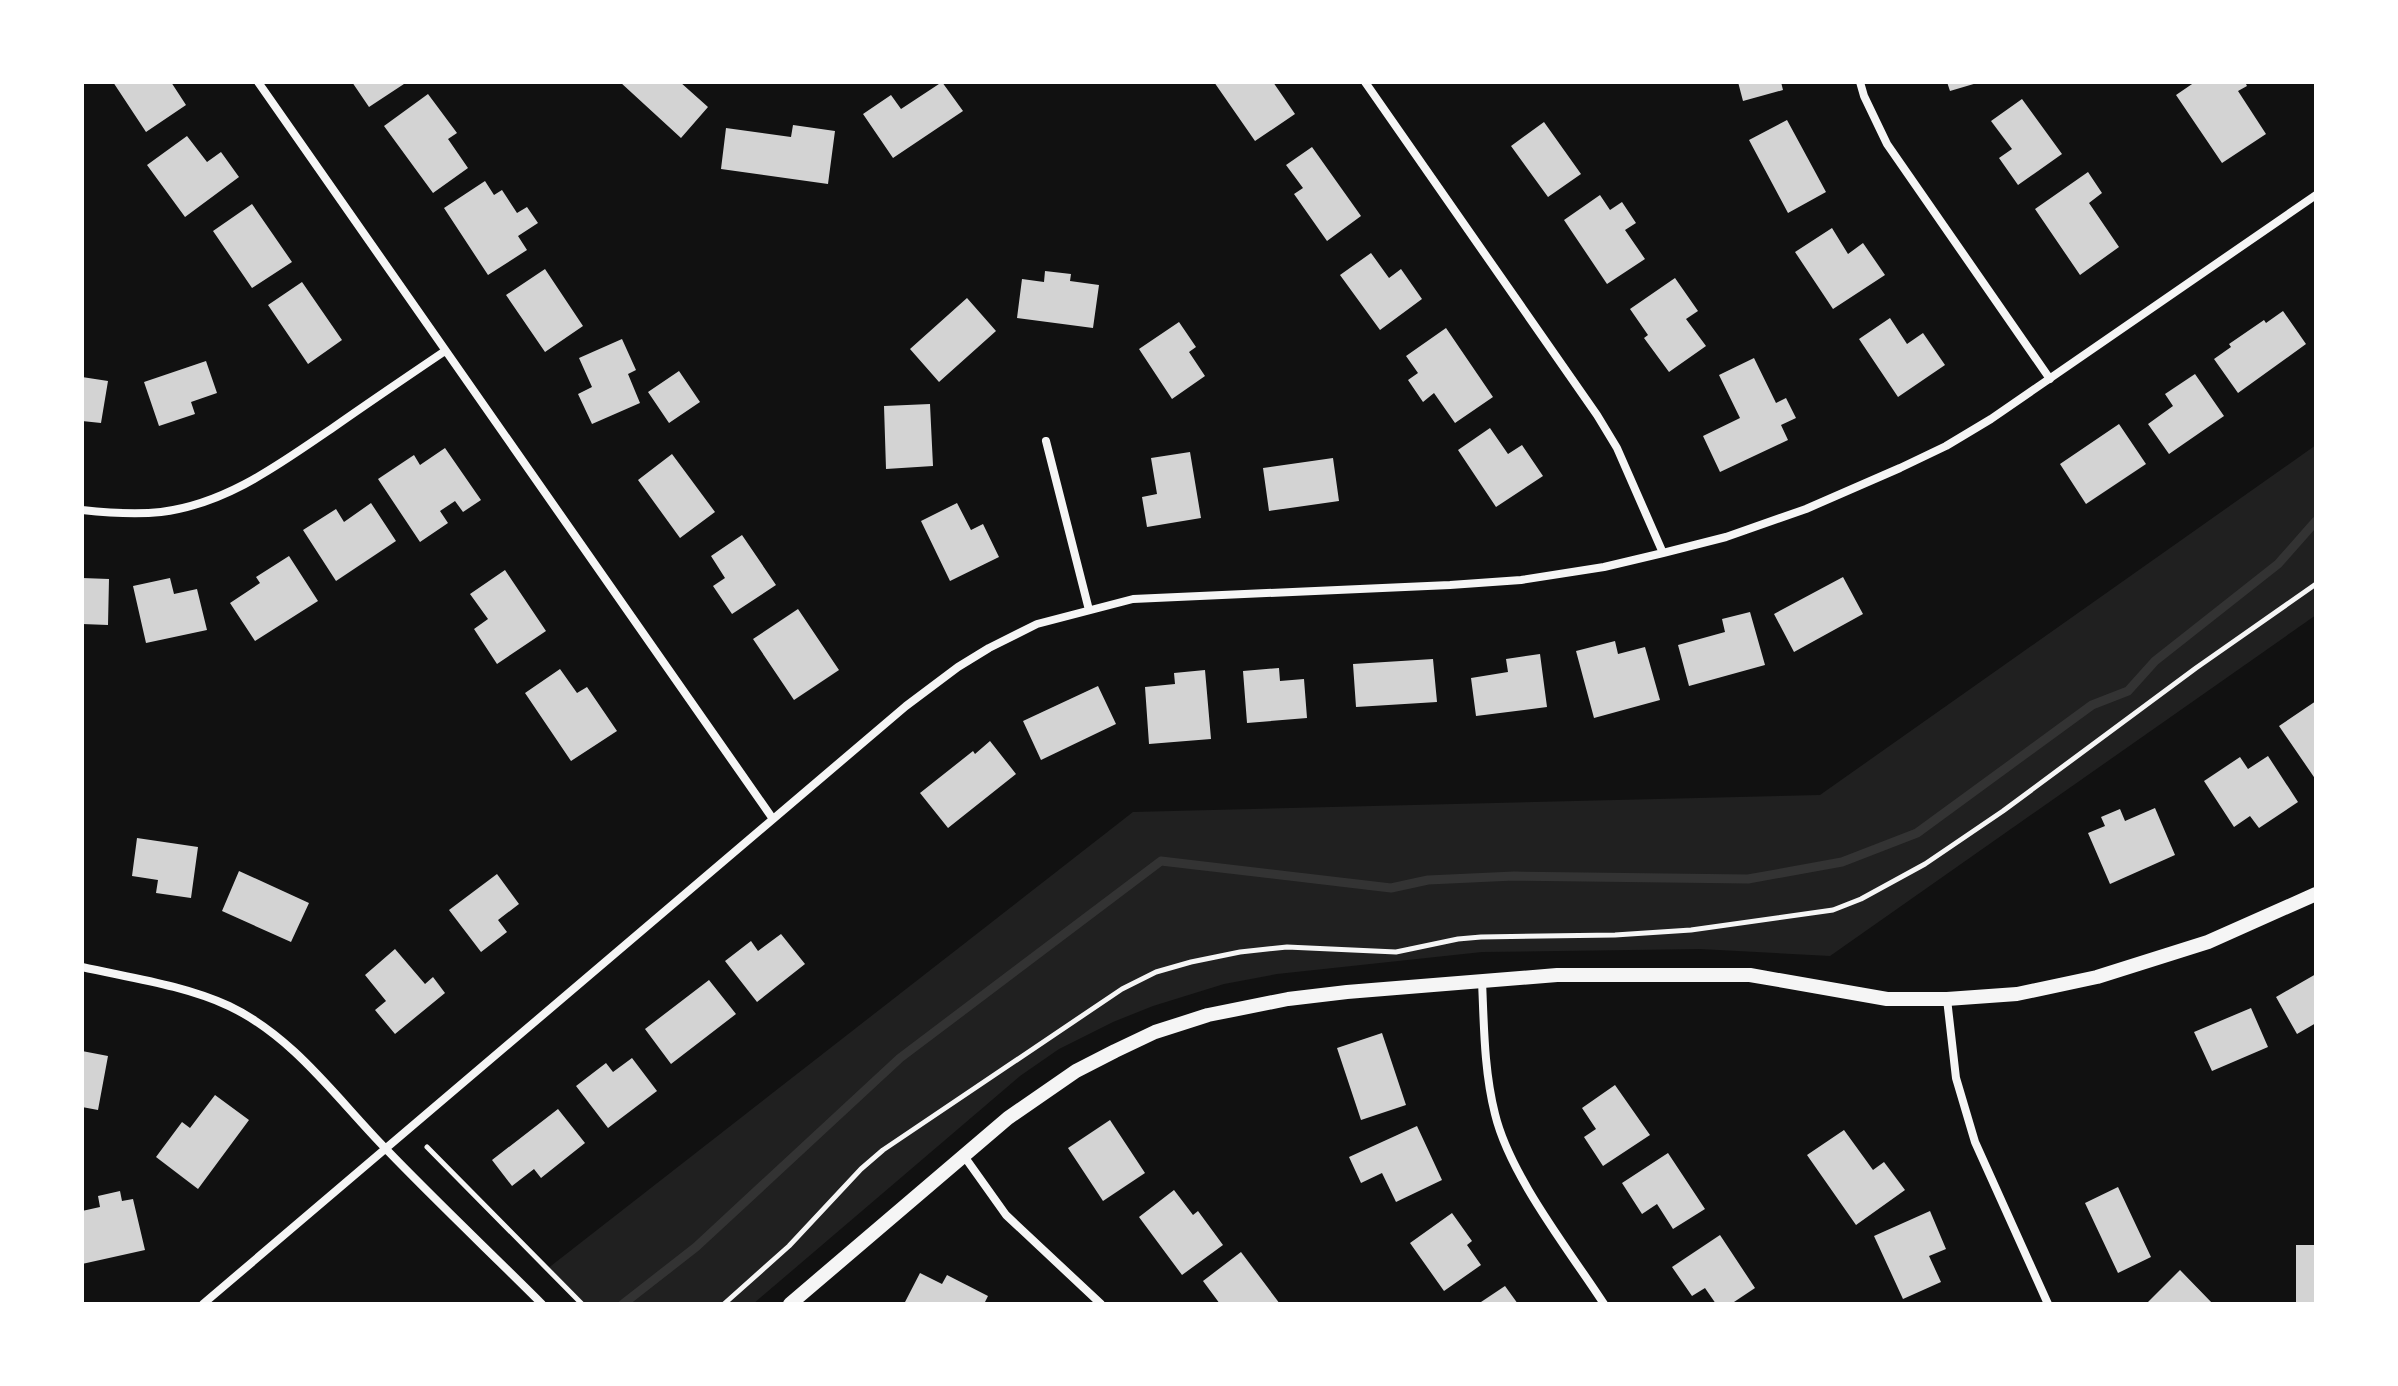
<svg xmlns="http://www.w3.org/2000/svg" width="2398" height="1386" font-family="'Archivo Narrow',sans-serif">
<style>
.green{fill:#202020}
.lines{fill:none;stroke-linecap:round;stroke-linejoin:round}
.stream{stroke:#333;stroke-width:9}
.building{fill:#d3d3d3}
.path{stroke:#f5f5f5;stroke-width:5}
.minor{stroke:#f5f5f5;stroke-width:8}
.tertiary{stroke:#f5f5f5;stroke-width:14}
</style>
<rect width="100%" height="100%" fill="#111"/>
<path class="green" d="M 2316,445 L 2316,615 L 1830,956 L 1700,949 L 1482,952 L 1277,974 L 1224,984 L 1153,1006 L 1113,1022 L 1059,1049 L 1020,1076 L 753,1304 L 582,1304 L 547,1269 L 1133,812 L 1820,795 Z"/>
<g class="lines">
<path class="stream" d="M 623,1304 L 696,1247 L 900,1058 L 1161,861 L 1391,888 L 1428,880 L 1514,876 L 1748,879 L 1842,862 L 1917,833 L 2092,705 L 2128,691 L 2155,661 L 2278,564 L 2316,521"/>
</g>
<path class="building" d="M 113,82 L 171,82 L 186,105 L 146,132 Z
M 352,82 L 407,82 L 369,107 Z
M 620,82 L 680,82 L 708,107 L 681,138 Z
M 942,82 L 963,111 L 893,158 L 863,114 L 891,95 L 901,109 Z
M 1214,82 L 1273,82 L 1295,114 L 1255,141 Z
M 1738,82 L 1781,82 L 1783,90 L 1743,101 Z
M 1947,82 L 1977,82 L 1977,83 L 1950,91 Z
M 2195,82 L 2245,82 L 2247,86 L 2238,91 L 2266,134 L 2222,163 L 2176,95 Z
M 428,94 L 457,133 L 448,139 L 468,168 L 433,193 L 384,126 Z
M 2022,99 L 2062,154 L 2018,185 L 1999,158 L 2012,149 L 1991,121 Z
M 1787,120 L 1826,192 L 1788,213 L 1749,140 Z
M 1544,122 L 1581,174 L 1548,197 L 1511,146 Z
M 793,125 L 835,131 L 828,184 L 721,169 L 726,128 L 791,137 Z
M 187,136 L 207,162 L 221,152 L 239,177 L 185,217 L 147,165 Z
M 1312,147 L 1361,216 L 1327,241 L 1294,194 L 1303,188 L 1286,165 Z
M 2088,172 L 2102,193 L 2089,203 L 2119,247 L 2080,275 L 2035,209 Z
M 485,181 L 494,195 L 502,190 L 517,213 L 527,207 L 538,223 L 518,236 L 527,250 L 488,275 L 444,208 Z
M 1600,195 L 1610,210 L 1622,202 L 1636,223 L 1625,230 L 1645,259 L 1607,284 L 1564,220 Z
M 252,204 L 292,262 L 252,288 L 213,231 Z
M 1832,228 L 1848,254 L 1863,243 L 1885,275 L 1833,309 L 1795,252 Z
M 1371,253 L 1389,278 L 1401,269 L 1422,299 L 1380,330 L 1340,275 Z
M 545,269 L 583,326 L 545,352 L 506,295 Z
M 1045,271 L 1071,274 L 1070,281 L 1099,285 L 1093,328 L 1017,318 L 1022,279 L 1044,282 Z
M 1675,278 L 1698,311 L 1686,319 L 1706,346 L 1669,372 L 1644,338 L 1648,335 L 1630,309 Z
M 302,282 L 342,340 L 308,364 L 268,305 Z
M 967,298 L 996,331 L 939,382 L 910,349 Z
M 2283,311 L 2306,344 L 2238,393 L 2214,359 L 2231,347 L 2229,344 L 2264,320 L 2266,323 Z
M 1890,318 L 1907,344 L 1923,333 L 1945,365 L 1898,397 L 1859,339 Z
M 1179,322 L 1196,347 L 1189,352 L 1205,376 L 1172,399 L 1139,349 Z
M 1446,328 L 1493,397 L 1455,423 L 1434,393 L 1423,402 L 1408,380 L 1418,373 L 1406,356 Z
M 622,339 L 636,370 L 628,374 L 640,403 L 592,424 L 578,394 L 592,387 L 579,358 Z
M 1754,358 L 1776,403 L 1786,398 L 1796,418 L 1781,425 L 1788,440 L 1720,472 L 1703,436 L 1740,418 L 1719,375 Z
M 206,361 L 217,393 L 191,402 L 195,414 L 159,426 L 144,382 Z
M 679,371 L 700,402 L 669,423 L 648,392 Z
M 2195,374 L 2224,416 L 2169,454 L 2148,424 L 2173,406 L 2165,394 Z
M 82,377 L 108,381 L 101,423 L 82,421 Z
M 930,404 L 933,466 L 886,469 L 884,406 Z
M 2119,424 L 2146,464 L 2086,504 L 2060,464 Z
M 1490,428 L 1508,454 L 1522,445 L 1543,476 L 1496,507 L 1458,450 Z
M 445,448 L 481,500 L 463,512 L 455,501 L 440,511 L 448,523 L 420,542 L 378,479 L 414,455 L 420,465 Z
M 1190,452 L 1201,518 L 1147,527 L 1142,497 L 1157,494 L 1151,458 Z
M 672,454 L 715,512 L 680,538 L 638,480 Z
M 1333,458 L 1339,501 L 1269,511 L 1263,468 Z
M 371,503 L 396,541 L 336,581 L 303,530 L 336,509 L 344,522 Z
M 957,503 L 971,530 L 983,524 L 999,557 L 950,581 L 921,521 Z
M 742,535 L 776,585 L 732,614 L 713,586 L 725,578 L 711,556 Z
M 289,556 L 318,601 L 255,641 L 230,603 L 260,583 L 256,577 Z
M 505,570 L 546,631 L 497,664 L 474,629 L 488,619 L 470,594 Z
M 1843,577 L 1863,614 L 1794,652 L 1774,614 Z
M 82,578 L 109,579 L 108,625 L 82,624 Z
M 170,578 L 174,594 L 197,589 L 207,630 L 146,643 L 133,586 Z
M 798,609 L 839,670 L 794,700 L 753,639 Z
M 1750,612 L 1765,665 L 1689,686 L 1678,645 L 1725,632 L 1722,619 Z
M 1615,641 L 1618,654 L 1645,647 L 1660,700 L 1594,718 L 1576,651 Z
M 1540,654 L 1547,707 L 1476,716 L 1471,678 L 1508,672 L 1506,659 Z
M 1433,659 L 1437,702 L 1356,707 L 1353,664 Z
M 1279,668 L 1280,681 L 1304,679 L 1307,718 L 1247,723 L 1243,671 Z
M 560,669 L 577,693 L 587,687 L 617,731 L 571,761 L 525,693 Z
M 1205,670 L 1211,739 L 1149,744 L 1145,687 L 1175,684 L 1174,673 Z
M 1098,686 L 1116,724 L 1041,760 L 1023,721 Z
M 2316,701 L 2316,780 L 2279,726 Z
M 990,741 L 1016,774 L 948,828 L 920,793 L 973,751 L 975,754 Z
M 2268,756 L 2298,802 L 2259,828 L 2250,816 L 2234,827 L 2204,781 L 2240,757 L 2248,769 Z
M 2155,808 L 2175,855 L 2110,884 L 2088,833 L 2105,826 L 2101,817 L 2120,809 L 2125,821 Z
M 137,838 L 198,847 L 191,898 L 156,893 L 158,880 L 132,876 Z
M 239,871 L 309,903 L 291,942 L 222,911 Z
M 497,874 L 519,904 L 498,920 L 507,932 L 481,952 L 449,910 Z
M 781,934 L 805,964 L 757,1002 L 725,961 L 751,941 L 758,951 Z
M 395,949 L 425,984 L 433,977 L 445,993 L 395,1034 L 375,1010 L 386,1001 L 365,975 Z
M 2316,974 L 2316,1023 L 2297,1034 L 2276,997 Z
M 709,980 L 736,1014 L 671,1064 L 645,1029 Z
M 2251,1008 L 2268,1047 L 2212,1071 L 2194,1032 Z
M 1382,1033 L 1406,1105 L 1361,1120 L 1337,1048 Z
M 82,1051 L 108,1056 L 98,1110 L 82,1107 Z
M 632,1058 L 657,1091 L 608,1128 L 576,1086 L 606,1063 L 613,1072 Z
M 1615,1085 L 1650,1135 L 1603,1166 L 1584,1137 L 1596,1129 L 1582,1108 Z
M 215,1095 L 249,1120 L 198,1189 L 156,1157 L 182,1122 L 190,1128 Z
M 558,1109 L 585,1143 L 541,1178 L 534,1169 L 512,1186 L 492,1160 Z
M 1110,1120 L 1145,1173 L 1103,1201 L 1068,1148 Z
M 1417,1126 L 1442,1180 L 1396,1202 L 1382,1173 L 1361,1183 L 1349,1157 Z
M 1844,1130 L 1873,1170 L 1884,1162 L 1905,1190 L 1856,1225 L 1807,1155 Z
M 1668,1153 L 1705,1209 L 1673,1229 L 1657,1204 L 1642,1214 L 1622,1183 Z
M 2118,1187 L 2151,1257 L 2118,1273 L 2085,1203 Z
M 1174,1190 L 1193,1215 L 1198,1211 L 1223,1245 L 1182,1275 L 1139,1217 Z
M 120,1191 L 122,1201 L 133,1199 L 145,1250 L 82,1264 L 82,1211 L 100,1207 L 98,1196 Z
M 1930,1211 L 1946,1249 L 1929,1256 L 1941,1282 L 1903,1299 L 1874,1236 Z
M 1452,1213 L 1472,1241 L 1467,1245 L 1481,1265 L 1444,1291 L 1410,1243 Z
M 1720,1235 L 1755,1288 L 1731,1304 L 1716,1304 L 1705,1288 L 1692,1296 L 1672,1267 Z
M 2296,1245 L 2316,1245 L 2316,1304 L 2296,1304 Z
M 1241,1252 L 1280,1304 L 1220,1304 L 1203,1281 Z
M 2180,1270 L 2213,1304 L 2146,1304 Z
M 920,1273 L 942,1284 L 947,1275 L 988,1296 L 984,1304 L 904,1304 Z
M 1505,1286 L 1518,1304 L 1478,1304 Z"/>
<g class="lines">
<path class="path" d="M 427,1147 L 582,1304
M 724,1304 L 789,1246 L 861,1169 L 883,1150 L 1122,989 L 1156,972 L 1191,962 L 1240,952 L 1287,947 L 1396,952 L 1458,939 L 1481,937 L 1615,935 L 1691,930 L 1833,910 L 1861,899 L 1925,864 L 2003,811 L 2196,668 L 2316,584"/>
<path class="minor" d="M 258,82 L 773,819
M 1365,82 L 1597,415 L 1617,448 L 1663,553
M 1860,82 L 1864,96 L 1887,144 L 2050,379
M 1046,441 L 1089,610
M 82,510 C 109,513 134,515 161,512 C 227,504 281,463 334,427 C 371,401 408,376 445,351
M 82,967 C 131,978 183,985 229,1006 C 294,1037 337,1099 386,1149 C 437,1202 490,1252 542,1304
M 1482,981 C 1484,1025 1484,1071 1495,1114 C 1510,1176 1569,1250 1604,1304
M 1947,999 L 1956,1078 L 1975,1142 L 2048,1304
M 964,1156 L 1006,1215 L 1101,1304
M 203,1304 L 906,706 L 958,667 L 989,648 L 1037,624 L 1133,599 L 1450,585 L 1521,580 L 1604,567 L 1663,553 L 1726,537 L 1806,509 L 1900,468 L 1946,446 L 1991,419 L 2316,195"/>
<path class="tertiary" d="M 790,1304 L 1008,1118 L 1076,1071 L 1115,1051 L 1155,1032 L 1208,1015 L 1288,999 L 1347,992 L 1557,975 L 1750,975 L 1887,999 L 1947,999 L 2017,994 L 2097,977 L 2208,942 L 2316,894"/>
</g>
<rect width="2398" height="1386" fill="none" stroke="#ffffff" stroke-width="168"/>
</svg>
